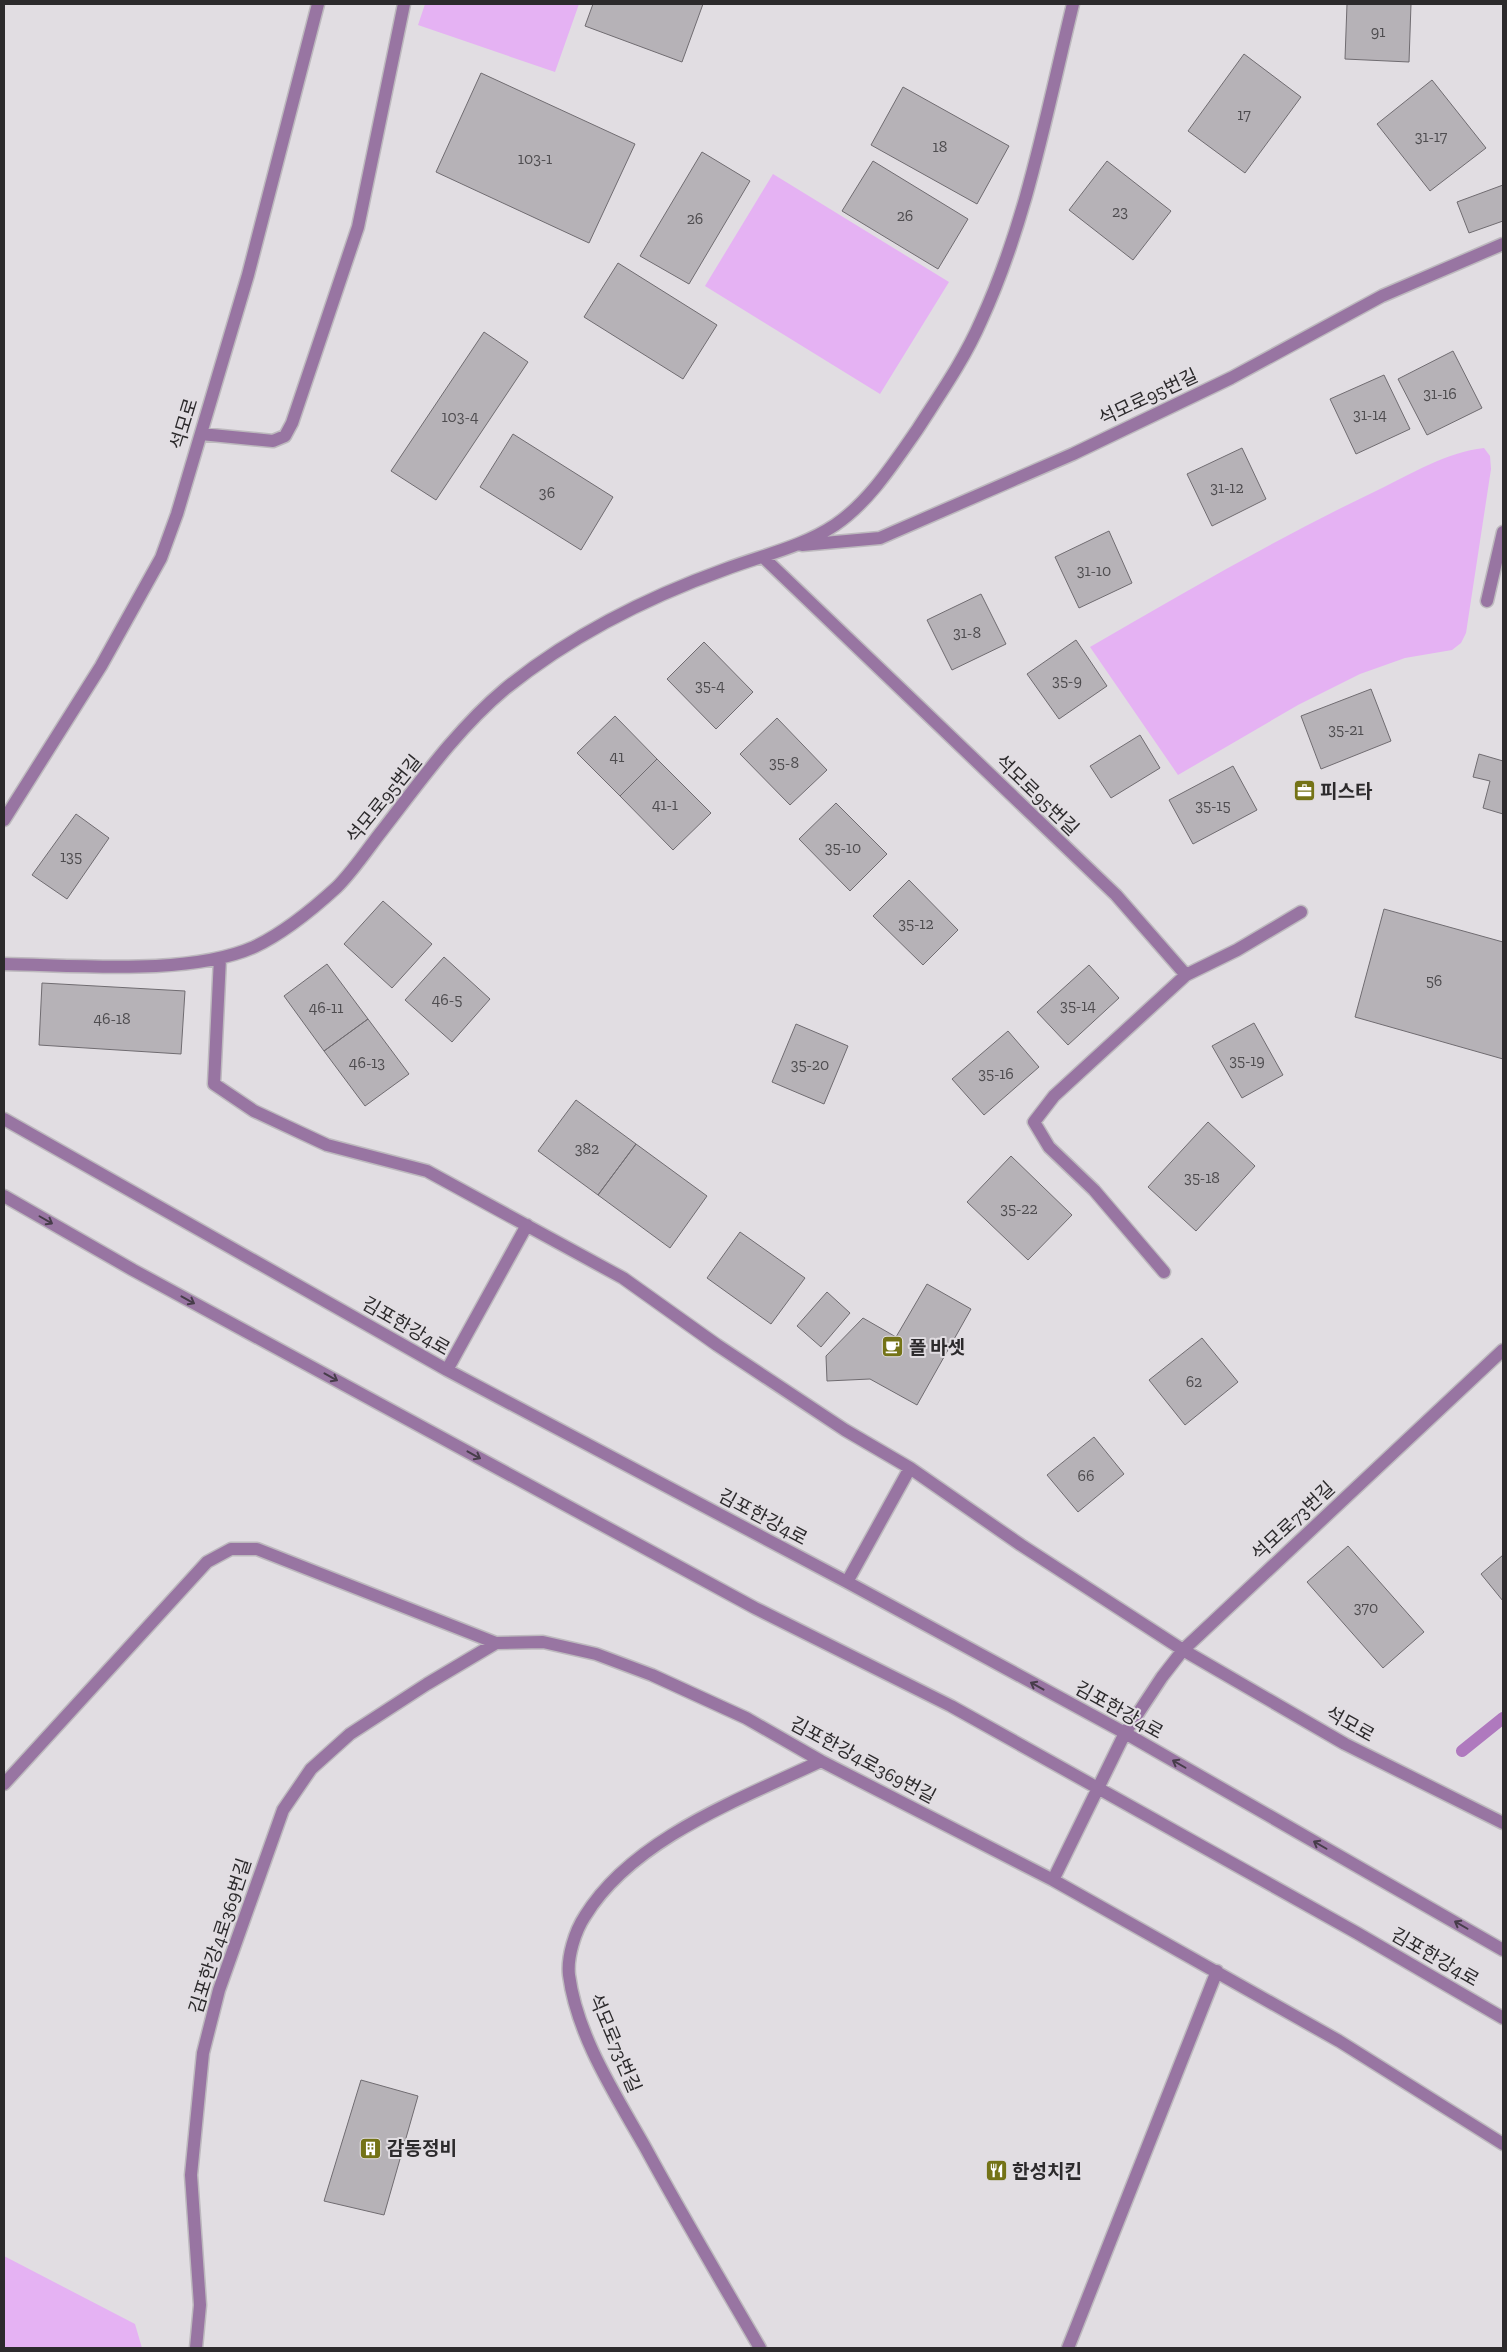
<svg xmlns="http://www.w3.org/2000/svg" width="1507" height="2352" font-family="'Zilla Slab','Noto Sans KR',serif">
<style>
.green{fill:#e5b2f3}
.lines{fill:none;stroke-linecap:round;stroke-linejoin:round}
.stream{stroke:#af79be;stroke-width:12}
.building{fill:#b6b2b7;stroke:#706c71}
.minor-casing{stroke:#bdb9be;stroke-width:15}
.minor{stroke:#9875a2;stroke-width:12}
.oneway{stroke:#473d4a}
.labels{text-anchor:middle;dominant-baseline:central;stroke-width:4;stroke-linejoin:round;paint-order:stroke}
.number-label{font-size:16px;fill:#4e4c4f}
.street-label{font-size:19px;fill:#2c2a2c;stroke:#e1dde2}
.poi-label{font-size:19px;font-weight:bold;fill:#2c2a2c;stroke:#e1dde2;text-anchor:start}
</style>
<rect width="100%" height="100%" fill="#e1dde2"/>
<path class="green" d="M 425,4 L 579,4 L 555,72 L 418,25 Z
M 773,174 L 949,282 L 880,394 L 705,286 Z
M 1484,448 L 1490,456 L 1491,469 L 1466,633 L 1461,643 L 1452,650 L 1405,658 L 1360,674 L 1298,705 L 1178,775 L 1090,647 C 1185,592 1279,537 1378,490 C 1411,474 1447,452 1484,448 Z
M 4,2256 L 135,2324 L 142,2348 L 4,2348 Z"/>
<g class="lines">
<path class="stream" d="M 1462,1751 L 1503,1718"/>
</g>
<path class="building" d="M 593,4 L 703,4 L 682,62 L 585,26 Z
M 1347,4 L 1411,4 L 1409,62 L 1345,59 Z
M 1244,54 L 1301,97 L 1245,173 L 1188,131 Z
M 481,73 L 635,144 L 589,243 L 436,172 Z
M 1432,80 L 1486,148 L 1430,191 L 1377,124 Z
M 903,87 L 1009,146 L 977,204 L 871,145 Z
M 702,152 L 750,181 L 689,284 L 640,256 Z
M 873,161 L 968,219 L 938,269 L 842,211 Z
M 1107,161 L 1171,211 L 1133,260 L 1069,210 Z
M 1503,185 L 1503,221 L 1469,233 L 1457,202 Z
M 618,263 L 717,325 L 683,379 L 584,317 Z
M 484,332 L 528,362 L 436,500 L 391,471 Z
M 1453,351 L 1482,408 L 1427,435 L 1398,379 Z
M 1384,375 L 1410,429 L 1356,454 L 1330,399 Z
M 513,434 L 613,497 L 581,550 L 480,487 Z
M 1242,448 L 1266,499 L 1212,526 L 1187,474 Z
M 1109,531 L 1132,583 L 1079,608 L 1055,557 Z
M 981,594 L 1006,644 L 952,670 L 927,620 Z
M 1076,640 L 1107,686 L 1059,719 L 1027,674 Z
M 704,642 L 753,692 L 716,729 L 667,679 Z
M 1371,689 L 1391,741 L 1321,769 L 1301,716 Z
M 615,716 L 657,759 L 620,796 L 577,753 Z
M 777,718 L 827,770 L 790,805 L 740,754 Z
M 1140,735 L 1160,768 L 1111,798 L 1090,766 Z
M 1479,754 L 1503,761 L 1503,814 L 1483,808 L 1490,781 L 1473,777 Z
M 657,759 L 711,813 L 673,850 L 620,796 Z
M 1233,766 L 1257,810 L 1193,844 L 1169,800 Z
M 836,803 L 887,854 L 850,891 L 799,839 Z
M 76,814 L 109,838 L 67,899 L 32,875 Z
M 909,880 L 958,930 L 923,965 L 873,916 Z
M 383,901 L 432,944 L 392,988 L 344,944 Z
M 1384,909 L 1503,942 L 1503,1059 L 1355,1017 Z
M 444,957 L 490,999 L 452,1042 L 405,1000 Z
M 327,964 L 368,1019 L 324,1051 L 284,996 Z
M 1089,965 L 1119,998 L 1068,1045 L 1037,1012 Z
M 42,983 L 185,991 L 181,1054 L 39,1045 Z
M 368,1019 L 409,1074 L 365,1106 L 324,1051 Z
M 1254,1023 L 1283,1075 L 1242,1098 L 1212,1046 Z
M 796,1024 L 848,1046 L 824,1104 L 772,1082 Z
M 1008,1031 L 1039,1067 L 984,1115 L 952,1079 Z
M 576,1100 L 636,1144 L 598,1195 L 538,1151 Z
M 1208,1122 L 1255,1166 L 1196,1231 L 1148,1187 Z
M 636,1144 L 707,1196 L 670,1248 L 598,1195 Z
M 1011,1156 L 1072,1215 L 1028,1260 L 967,1202 Z
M 740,1232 L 805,1278 L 771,1324 L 707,1278 Z
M 927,1284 L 971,1309 L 917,1405 L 870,1379 L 827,1381 L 826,1356 L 863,1318 L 896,1337 Z
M 827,1292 L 850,1313 L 821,1347 L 797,1326 Z
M 1202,1338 L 1238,1382 L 1185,1425 L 1149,1380 Z
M 1094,1437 L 1124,1474 L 1078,1512 L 1047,1475 Z
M 1348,1546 L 1424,1632 L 1383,1668 L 1307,1582 Z
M 1503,1555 L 1503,1601 L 1481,1574 Z
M 361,2080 L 418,2096 L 384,2215 L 324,2201 Z"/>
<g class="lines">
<defs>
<path id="minor" d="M 201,434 L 273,441 L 285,436 L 292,423 L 358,227 L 404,4
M 802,545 L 880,538 L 1073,454 L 1231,378 L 1382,296 L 1503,244
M 763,557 L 1116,895 L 1186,975 L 1237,950 L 1301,912
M 1487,601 L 1503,532
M 4,820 L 101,666 L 161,558 L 177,514 L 248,275 L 318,4
M 220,958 L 214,1084 L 254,1111 L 327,1145 L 427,1171 L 623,1278 L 717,1345 L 845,1430 L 910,1468 L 1021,1545 L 1183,1650 L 1345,1744 L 1503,1823
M 4,964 C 76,965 188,976 254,947 C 284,933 313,909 337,887 C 353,871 367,850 381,832 C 419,783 457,729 505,689 C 569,637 648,597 726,569 C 763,555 802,547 835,525 C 869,502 894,463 917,430 C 940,394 964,360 981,321 C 1027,221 1047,110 1073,4
M 4,1119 L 447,1370 L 847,1582 L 1125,1733 L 1503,1950
M 4,1196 L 133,1270 L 755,1608 L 951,1706 L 1357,1933 L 1503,2018
M 1164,1272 L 1094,1190 L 1049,1147 L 1034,1122 L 1054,1096 L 1186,975
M 447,1370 L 527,1225
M 847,1582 L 910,1468
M 4,1784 L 207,1562 L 231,1549 L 257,1549 L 496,1643
M 1053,1880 L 1339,2041 L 1503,2144
M 196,2348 L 200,2305 L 191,2175 L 203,2053 L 219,1990 L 283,1810 L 311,1769 L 350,1734 L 427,1684 L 496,1643 L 543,1642 L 596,1654 L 652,1675 L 746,1718 L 821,1761 L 1053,1880 L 1125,1733 L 1162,1677 L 1183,1650 L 1503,1350
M 760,2348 C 721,2281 682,2215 645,2147 C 615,2094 577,2036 569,1975 C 567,1957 575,1931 585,1916 C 633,1838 741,1799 821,1761
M 1068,2348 L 1217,1971"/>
</defs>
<use href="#minor" class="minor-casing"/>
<use href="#minor" class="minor"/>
</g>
<defs><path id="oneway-shaft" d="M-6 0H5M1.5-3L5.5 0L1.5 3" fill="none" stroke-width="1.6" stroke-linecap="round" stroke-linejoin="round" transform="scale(1.25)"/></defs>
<g class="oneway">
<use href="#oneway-shaft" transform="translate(46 1220) rotate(30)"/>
<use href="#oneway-shaft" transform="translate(188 1300) rotate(29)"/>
<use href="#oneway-shaft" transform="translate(331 1377) rotate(29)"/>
<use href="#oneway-shaft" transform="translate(474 1455) rotate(29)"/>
<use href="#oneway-shaft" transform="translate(1037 1686) rotate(-151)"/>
<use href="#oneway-shaft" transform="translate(1179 1764) rotate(-150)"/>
<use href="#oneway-shaft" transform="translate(1320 1845) rotate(-150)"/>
<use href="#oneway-shaft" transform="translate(1461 1925) rotate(-150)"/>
</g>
<defs>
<symbol id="office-square" viewBox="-11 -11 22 22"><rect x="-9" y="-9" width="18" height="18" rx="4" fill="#747317" stroke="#e1dde2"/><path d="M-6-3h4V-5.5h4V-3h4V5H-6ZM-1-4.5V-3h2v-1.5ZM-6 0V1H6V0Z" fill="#fff"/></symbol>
<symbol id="cafe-square" viewBox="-11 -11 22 22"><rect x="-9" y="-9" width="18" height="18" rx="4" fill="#747317" stroke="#e1dde2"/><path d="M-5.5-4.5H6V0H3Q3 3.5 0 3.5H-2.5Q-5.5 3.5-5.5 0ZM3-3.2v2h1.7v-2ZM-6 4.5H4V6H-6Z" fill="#fff"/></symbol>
<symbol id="building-square" viewBox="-11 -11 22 22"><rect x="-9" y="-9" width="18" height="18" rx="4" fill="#747317" stroke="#e1dde2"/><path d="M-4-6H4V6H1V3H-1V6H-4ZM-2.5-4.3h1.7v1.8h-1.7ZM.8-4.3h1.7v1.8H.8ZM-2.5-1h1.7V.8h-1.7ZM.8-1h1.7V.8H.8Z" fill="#fff"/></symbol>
<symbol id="restaurant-square" viewBox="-11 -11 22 22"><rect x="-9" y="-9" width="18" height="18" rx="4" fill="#747317" stroke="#e1dde2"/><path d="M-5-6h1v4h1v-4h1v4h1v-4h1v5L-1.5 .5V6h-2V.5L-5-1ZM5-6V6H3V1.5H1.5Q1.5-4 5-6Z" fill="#fff"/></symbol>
</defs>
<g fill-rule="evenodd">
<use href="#office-square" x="1292" y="778" width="25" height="25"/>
<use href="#cafe-square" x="880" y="1334" width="25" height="25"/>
<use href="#building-square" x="358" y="2136" width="25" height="25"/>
<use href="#restaurant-square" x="984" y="2158" width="25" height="25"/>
</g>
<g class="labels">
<g class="number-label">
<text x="1378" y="31">91</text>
<text x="1244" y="114">17</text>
<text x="1431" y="136">31-17</text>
<text x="940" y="146">18</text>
<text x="535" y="158">103-1</text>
<text x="1120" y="211">23</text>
<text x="905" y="215">26</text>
<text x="695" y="218">26</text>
<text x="1440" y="393">31-16</text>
<text x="1370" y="414">31-14</text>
<text x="460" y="416">103-4</text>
<text x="1227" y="487">31-12</text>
<text x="547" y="492">36</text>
<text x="1094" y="570">31-10</text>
<text x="967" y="632">31-8</text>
<text x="1067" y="680">35-9</text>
<text x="710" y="685">35-4</text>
<text x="1346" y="729">35-21</text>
<text x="617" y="756">41</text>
<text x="784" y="762">35-8</text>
<text x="665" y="804">41-1</text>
<text x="1213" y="805">35-15</text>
<text x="843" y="847">35-10</text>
<text x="71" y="856">135</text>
<text x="916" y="923">35-12</text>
<text x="1434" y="980">56</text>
<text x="447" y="999">46-5</text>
<text x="1078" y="1005">35-14</text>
<text x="326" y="1007">46-11</text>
<text x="112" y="1018">46-18</text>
<text x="1247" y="1060">35-19</text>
<text x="367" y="1062">46-13</text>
<text x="810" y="1064">35-20</text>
<text x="996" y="1073">35-16</text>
<text x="587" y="1148">382</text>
<text x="1202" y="1177">35-18</text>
<text x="1019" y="1208">35-22</text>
<text x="1194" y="1381">62</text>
<text x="1086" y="1475">66</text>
<text x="1366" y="1607">370</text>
</g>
<g class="street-label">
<text transform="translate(1148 397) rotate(-25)">석모로95번길</text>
<text transform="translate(184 424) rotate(-73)">석모로</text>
<text transform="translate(1037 795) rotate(44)">석모로95번길</text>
<text transform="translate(384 799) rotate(-51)">석모로95번길</text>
<text transform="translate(406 1326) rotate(30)">김포한강4로</text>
<text transform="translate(763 1517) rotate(28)">김포한강4로</text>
<text transform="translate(1293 1521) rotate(-43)">석모로73번길</text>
<text transform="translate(1119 1710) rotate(29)">김포한강4로</text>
<text transform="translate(1350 1724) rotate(29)">석모로</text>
<text transform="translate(863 1760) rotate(28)">김포한강4로369번길</text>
<text transform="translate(220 1936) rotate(-72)">김포한강4로369번길</text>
<text transform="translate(1435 1957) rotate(30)">김포한강4로</text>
<text transform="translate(615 2043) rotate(67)">석모로73번길</text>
</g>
<g class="poi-label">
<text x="1320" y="791">피스타</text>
<text x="909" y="1347">폴 바셋</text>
<text x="387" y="2148">감동정비</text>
<text x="1012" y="2171">한성치킨</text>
</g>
</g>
<rect width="1507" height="2352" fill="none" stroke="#2c2a2c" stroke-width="10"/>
</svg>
